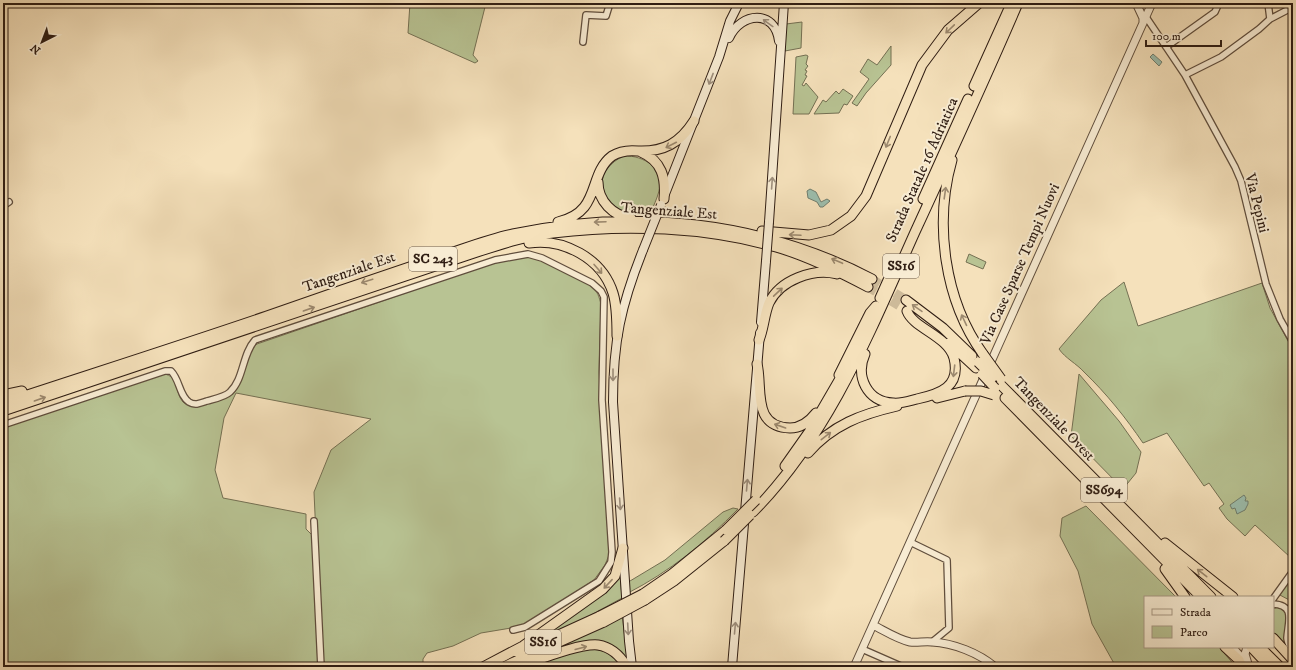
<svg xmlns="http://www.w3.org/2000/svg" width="1296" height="670" font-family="'IM FELL DW Pica',serif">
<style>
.green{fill:#b8c393;stroke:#747053}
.water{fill:#9cbead;stroke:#707e6f}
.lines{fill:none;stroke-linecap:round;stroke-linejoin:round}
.trunk-tunnel{stroke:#cdba99;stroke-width:9;stroke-dasharray:9 4.5;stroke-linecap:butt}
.minor-casing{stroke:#604e3d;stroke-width:8}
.tertiary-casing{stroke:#604e3d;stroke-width:9}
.secondary-casing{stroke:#2f1d13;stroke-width:10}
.trunk-casing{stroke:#2f1d13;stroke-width:11}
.minor{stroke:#f8ecd3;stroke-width:5.5}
.tertiary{stroke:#f8ecd3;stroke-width:7}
.secondary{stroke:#f8ecd3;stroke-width:8}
.trunk{stroke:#f5e1bb;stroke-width:9}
.secondary-bridge-casing{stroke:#2f1d13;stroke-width:10;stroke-linecap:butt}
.trunk-bridge-casing{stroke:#2f1d13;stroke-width:11;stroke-linecap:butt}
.secondary-bridge{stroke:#f8ecd3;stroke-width:8}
.trunk-bridge{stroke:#f5e1bb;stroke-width:9}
.oneway{stroke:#9e8f7d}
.oneway2{stroke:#9c896f}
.labels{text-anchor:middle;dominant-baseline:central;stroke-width:4;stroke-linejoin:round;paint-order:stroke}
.shield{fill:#f8ecd3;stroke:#6b5b4d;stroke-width:1}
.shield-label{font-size:14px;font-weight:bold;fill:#2f1d13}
.street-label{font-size:15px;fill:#2f1d13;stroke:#f8ecd3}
</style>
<rect width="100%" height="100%" fill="#f5e1bb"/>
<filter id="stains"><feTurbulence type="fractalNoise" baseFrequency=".005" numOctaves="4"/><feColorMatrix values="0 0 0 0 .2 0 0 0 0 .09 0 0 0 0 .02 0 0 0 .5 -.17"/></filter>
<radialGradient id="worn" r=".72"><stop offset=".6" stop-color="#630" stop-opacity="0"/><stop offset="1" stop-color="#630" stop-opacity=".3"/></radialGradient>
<path class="green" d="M 410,3 L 486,3 L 473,55 L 478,61 L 475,63 L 408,33 Z
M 802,22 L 801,48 L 785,51 L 786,24 Z
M 891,46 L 891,65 L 866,93 L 857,106 L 852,103 L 869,79 L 860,72 L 868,59 L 877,65 Z
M 806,55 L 808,56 L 806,64 L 808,66 L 805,70 L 807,71 L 805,75 L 807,76 L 802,85 L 804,86 L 806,83 L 818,97 L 809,114 L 793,114 L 796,57 Z
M 843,89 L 853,96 L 847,105 L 844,104 L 839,113 L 814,114 L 823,100 L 826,102 L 836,91 L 839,94 Z
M 624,156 C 644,155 665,169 659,191 C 657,199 653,207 650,214 C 641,214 629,216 622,213 C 594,199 596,168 624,156 Z
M 969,254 L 986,262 L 983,269 L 966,262 Z
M 530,257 C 546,261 580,277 592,287 C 598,292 599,297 601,304 L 599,372 L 609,555 L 605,565 L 594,580 L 523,626 L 481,633 L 453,646 L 427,653 L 423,659 L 423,664 L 419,667 L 322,667 L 314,492 L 331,450 L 371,419 L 236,393 L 224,418 L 215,470 L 223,498 L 306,514 L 306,529 L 312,535 L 318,667 L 3,667 L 3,428 L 164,374 C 179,376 175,393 183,402 C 190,409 198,407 206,404 C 214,402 225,400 232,394 C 242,386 247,359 253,347 L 257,344 L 487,265 L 516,258 Z
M 1124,282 L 1138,326 L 1262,283 L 1270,308 L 1293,350 L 1293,554 L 1290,557 L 1255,525 L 1245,536 L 1227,519 L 1219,508 L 1224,504 L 1209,483 L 1204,486 L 1167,433 L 1143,443 C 1126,418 1106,393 1084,372 C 1077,364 1065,358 1059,349 L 1101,300 Z
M 1079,374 L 1119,421 L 1141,452 L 1136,473 L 1123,489 L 1071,436 Z
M 1086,506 L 1176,597 L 1145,597 L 1145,647 L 1219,647 L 1236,667 L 1116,667 L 1092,624 L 1078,571 L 1060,536 L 1062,518 Z
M 733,508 L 738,509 C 705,543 669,572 628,593 L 628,583 L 630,581 L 665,560 L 723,512 Z
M 620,573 L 622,598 L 580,621 L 532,642 Z
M 1293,574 L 1293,602 L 1278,594 Z
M 1278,607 L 1286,610 L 1288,652 L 1273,634 L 1273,609 Z
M 622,615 L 628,662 L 605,645 L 532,658 Z
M 582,649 C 604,649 608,651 623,667 L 531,667 Z"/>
<path class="water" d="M 1153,54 L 1162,62 L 1159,66 L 1150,57 Z
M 810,189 L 816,192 L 821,202 L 827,199 L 830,201 L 823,207 L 820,207 L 817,202 L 808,198 L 807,191 Z
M 1244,495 L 1246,498 L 1245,501 L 1248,501 L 1248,504 L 1245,510 L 1237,514 L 1235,508 L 1232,509 L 1230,505 Z"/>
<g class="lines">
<path class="trunk-tunnel" d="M 872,279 L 906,300
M 868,287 L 901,307"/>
<defs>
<path id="minor" d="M 1268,3 L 1270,19
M 1146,17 L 1185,75 L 1235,167 L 1241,181 L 1266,284 L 1280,319 L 1293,342
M 583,42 L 586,15 L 606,16 L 610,3
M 1166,47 L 1215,12 L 1219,3
M 1185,75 L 1221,57 L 1259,29 L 1270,19 L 1293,7
M 3,206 L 9,202
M 3,425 L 165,371 L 171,371 C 180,380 179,395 189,402 C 195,406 201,403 207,401 C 214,399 225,397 230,392 C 244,379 242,354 255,340 L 495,260 L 528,254 L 542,258 L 592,283 L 601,291 L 604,297 L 602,400 L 612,552 L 611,562 L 599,581 L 525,627 L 513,630
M 314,521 L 321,667
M 910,542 L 947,560 L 949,628 L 932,642
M 1273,599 L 1293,571
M 1273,604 C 1296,605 1288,622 1287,638 C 1287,643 1291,648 1293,652
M 862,649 L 903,667"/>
<path id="tertiary" d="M 1136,3 L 1143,18 L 1143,23
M 873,625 C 885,631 897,639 910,642 C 917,643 925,641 932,642 C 953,643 979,653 995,667
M 1247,647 L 1245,654 L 1249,667
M 1234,649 L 1243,659
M 854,667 L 1152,3"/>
<path id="secondary" d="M 729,38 C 741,12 775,9 779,41
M 665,194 L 719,57 L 730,21 L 739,3
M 769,222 L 784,3
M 761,322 L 766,261
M 632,667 L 629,641 L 613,402 C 613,342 621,305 643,250
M 732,667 L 760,333"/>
<path id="trunk" d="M 974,86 L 1011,4
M 641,152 C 662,161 666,178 664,199
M 952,160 C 934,223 944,300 983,354
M 598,182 C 598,201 613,216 631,218
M 923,199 L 968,99
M 558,222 C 602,212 587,175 612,156 C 620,151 629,150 638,151 C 664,152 680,143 694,121
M 762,231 L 809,235 L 831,230 L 851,216 L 866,196 L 922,65 L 948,30 L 979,3
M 529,243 C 563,238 602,258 613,293 C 617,306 617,321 617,336
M 880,298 L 897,260
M 906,300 L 943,328 L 972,356
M 759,340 C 764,328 764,315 769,303 C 780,280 813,268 837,274
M 949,343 L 976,368
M 865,354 C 855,376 867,402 893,403 C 901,404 909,401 917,399 C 940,394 961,387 954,358 C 948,336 913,328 907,311
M 757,364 C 763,387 751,427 790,428 C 801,428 809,422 816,413
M 839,375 L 870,313 L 876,306
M 998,382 L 1211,597
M 3,395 L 22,391
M 937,398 L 965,391
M 1005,398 L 1201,597
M 3,403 C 91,374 179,346 267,316 C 324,296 382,276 439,257 C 464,249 488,239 513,234 C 635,208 761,221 872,279
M 3,411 L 471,254 C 498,245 525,236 553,233 C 626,224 705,227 776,247 C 808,256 838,271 868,287
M 808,453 C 832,425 862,414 897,406
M 785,466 L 809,432 L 845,370
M 753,512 C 830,434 871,330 915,232 C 950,156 985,80 1018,3
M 1165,543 L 1233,597
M 1165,569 L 1185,597
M 643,594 L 672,574 L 726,530
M 645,600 L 674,581 L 724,541
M 1273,638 L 1293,660
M 1225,647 L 1239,660 L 1242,667
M 1251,647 L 1270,667
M 1260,647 L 1280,667
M 519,653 L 600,616
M 483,667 L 523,646 L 603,589 L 615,576 L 623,548
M 503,667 L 604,622
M 517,667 C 536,661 579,643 598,645 C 611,647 621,657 627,667"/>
</defs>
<use href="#minor" class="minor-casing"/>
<use href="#tertiary" class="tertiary-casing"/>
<use href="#secondary" class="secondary-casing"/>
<use href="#trunk" class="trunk-casing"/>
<use href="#minor" class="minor"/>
<use href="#tertiary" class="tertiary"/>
<use href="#secondary" class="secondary"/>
<use href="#trunk" class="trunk"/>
<defs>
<path id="secondary-bridge" d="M 643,250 L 661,205
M 766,261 L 769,222"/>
<path id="trunk-bridge" d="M 983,354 L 1001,379
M 978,362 L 993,377
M 982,374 L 995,388
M 965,391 L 981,391 L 994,395
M 726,530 L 756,500
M 724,541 L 750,515
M 600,616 L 643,594
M 604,622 L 645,600"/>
</defs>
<use href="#secondary-bridge" class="secondary-bridge-casing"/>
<use href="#trunk-bridge" class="trunk-bridge-casing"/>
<use href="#secondary-bridge" class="secondary-bridge"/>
<use href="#trunk-bridge" class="trunk-bridge"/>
</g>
<defs><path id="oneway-shaft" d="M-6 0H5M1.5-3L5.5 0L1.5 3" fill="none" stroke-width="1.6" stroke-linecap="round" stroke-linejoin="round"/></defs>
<g class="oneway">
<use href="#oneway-shaft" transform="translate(768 23) rotate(-144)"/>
<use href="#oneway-shaft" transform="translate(711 79) rotate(111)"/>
<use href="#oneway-shaft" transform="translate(772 183) rotate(-86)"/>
<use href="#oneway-shaft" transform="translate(613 375) rotate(90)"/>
<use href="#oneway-shaft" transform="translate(747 485) rotate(-85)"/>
<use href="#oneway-shaft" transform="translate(620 504) rotate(86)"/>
<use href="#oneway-shaft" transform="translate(735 628) rotate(-85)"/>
<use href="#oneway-shaft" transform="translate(628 629) rotate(87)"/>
</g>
<g class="oneway2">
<use href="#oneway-shaft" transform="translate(950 29) rotate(136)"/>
<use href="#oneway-shaft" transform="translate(888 142) rotate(112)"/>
<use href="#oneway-shaft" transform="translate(671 145) rotate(153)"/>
<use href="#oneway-shaft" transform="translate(945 193) rotate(-82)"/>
<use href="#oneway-shaft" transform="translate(600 222) rotate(178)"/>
<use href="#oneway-shaft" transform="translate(795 235) rotate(-177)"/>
<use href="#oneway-shaft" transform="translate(837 261) rotate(-157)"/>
<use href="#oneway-shaft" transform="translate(598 269) rotate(49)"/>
<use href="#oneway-shaft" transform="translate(367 281) rotate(162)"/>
<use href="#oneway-shaft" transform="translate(778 292) rotate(-43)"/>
<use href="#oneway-shaft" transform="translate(917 308) rotate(-145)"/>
<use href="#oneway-shaft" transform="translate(309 309) rotate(-19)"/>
<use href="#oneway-shaft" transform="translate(964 320) rotate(-115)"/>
<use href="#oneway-shaft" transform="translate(954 371) rotate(97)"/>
<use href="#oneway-shaft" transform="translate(40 399) rotate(-19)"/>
<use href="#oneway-shaft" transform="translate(780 426) rotate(-161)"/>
<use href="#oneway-shaft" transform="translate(826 436) rotate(-38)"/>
<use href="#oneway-shaft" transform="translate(1202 573) rotate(-142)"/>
<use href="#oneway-shaft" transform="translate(608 584) rotate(133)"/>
<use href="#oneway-shaft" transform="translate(581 648) rotate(-15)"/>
</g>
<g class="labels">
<g class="shield">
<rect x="409" y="247" width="48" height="24" rx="3"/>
<rect x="883" y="254" width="36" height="24" rx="3"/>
<rect x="1081" y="478" width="46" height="24" rx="3"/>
<rect x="525" y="630" width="36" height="24" rx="3"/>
</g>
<g class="shield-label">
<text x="433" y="259">SC 243</text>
<text x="901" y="266">SS16</text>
<text x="1104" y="490">SS694</text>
<text x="543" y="642">SS16</text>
</g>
<g class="street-label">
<text transform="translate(922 170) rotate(-66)">Strada Statale 16 Adriatica</text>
<text transform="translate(1257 203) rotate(76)">Via Pepini</text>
<text transform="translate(669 211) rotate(4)">Tangenziale Est</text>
<text transform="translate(1020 264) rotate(-66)">Via Case Sparse Tempi Nuovi</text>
<text transform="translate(349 272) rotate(-19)">Tangenziale Est</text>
<text transform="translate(1054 419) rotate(46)">Tangenziale Ovest</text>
</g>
</g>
<rect width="1296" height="670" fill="none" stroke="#f5e1bb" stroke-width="16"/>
<rect x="4" y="4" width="1288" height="662" fill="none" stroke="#2f1d13" stroke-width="2"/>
<rect x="8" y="8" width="1280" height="654" fill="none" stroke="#2f1d13"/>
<rect x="1144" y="596" width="130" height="52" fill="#f8ecd3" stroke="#a89986"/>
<rect x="1152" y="609" width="20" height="6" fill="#f8ecd3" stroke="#a89986"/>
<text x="1180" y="616" font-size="12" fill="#2f1d13">Strada</text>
<rect x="1152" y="626" width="20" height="12" fill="#b8c393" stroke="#a89986"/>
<text x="1180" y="636" font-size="12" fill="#2f1d13">Parco</text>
<g transform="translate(42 42) rotate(222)" stroke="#f8ecd3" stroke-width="3" paint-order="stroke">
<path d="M0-3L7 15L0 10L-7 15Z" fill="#2f1d13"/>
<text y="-6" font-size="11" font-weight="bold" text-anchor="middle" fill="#2f1d13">N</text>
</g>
<path d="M1146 40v6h75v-6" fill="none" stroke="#2f1d13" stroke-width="2"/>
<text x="1152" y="40" font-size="12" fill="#2f1d13" stroke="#f8ecd3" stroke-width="3" paint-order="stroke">100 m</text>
<rect width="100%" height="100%" filter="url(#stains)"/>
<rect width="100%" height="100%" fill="url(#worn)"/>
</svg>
